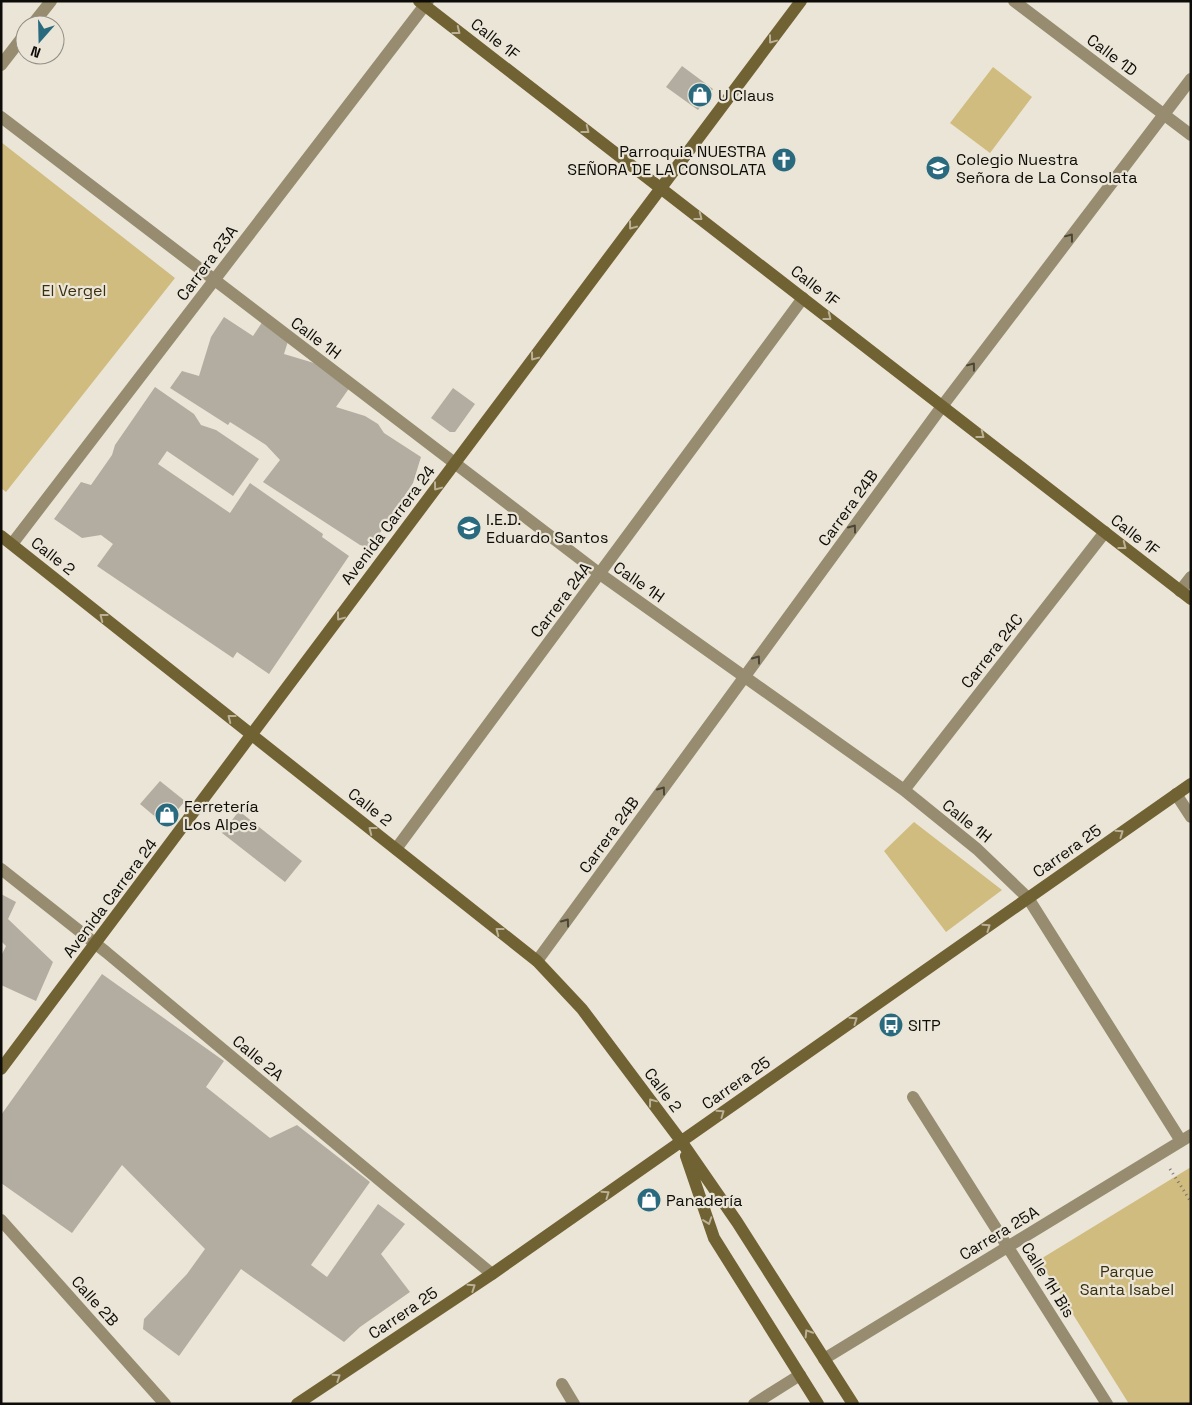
<svg xmlns="http://www.w3.org/2000/svg" width="1192" height="1405" font-family="'Space Grotesk',sans-serif">
<style>
.green{fill:#d1bc7f}
.building{fill:#b2ada0}
.lines{fill:none;stroke-linecap:round;stroke-linejoin:round}
.path{stroke:#76726a;stroke-width:3;stroke-dasharray:1 4;stroke-linecap:butt}
.street{stroke:#978c6f;stroke-width:12}
.secondary{stroke:#716234;stroke-width:12}
.oneway{stroke:#bab196}
.oneway2{stroke:#4c4636}
.labels{text-anchor:middle;dominant-baseline:central;stroke-width:4.5;stroke-linejoin:round;paint-order:stroke}
.street-label{font-size:16px;fill:#0e0c08;stroke:#eae5d7}
.poi-label{font-size:16px;fill:#0e0c08;stroke:#eae5d7;text-anchor:start}
.park-label{font-size:16px;fill:#3a2f0e;stroke:#eae5d7}
</style>
<rect width="100%" height="100%" fill="#eae5d7"/>
<path class="green" d="M 993,67 L 1032,97 L 990,153 L 950,123 Z
M 1,142 L 175,278 L 6,492 L 1,488 Z
M 914,822 L 1002,890 L 946,932 L 884,851 Z
M 1191,1167 L 1191,1404 L 1129,1404 L 1039,1260 Z"/>
<path class="building" d="M 682,66 L 713,89 L 698,110 L 666,87 Z
M 224,317 L 253,336 L 263,321 L 289,338 L 284,354 L 314,363 L 350,387 L 336,407 L 365,416 L 378,424 L 384,433 L 421,457 L 413,483 L 370,548 L 360,545 L 263,482 L 280,460 L 266,445 L 230,422 L 228,425 L 170,388 L 182,371 L 199,376 L 211,337 Z
M 155,387 L 194,414 L 201,425 L 216,430 L 259,459 L 233,496 L 167,451 L 158,464 L 230,513 L 250,483 L 323,534 L 322,537 L 349,556 L 269,674 L 237,652 L 233,658 L 97,566 L 113,544 L 101,535 L 82,538 L 54,519 L 81,482 L 91,485 L 112,455 L 115,445 Z
M 453,388 L 475,404 L 455,432 L 450,432 L 431,418 Z
M 160,781 L 185,801 L 165,825 L 140,804 Z
M 239,811 L 302,861 L 285,882 L 222,833 Z
M 1,894 L 16,902 L 8,919 L 53,962 L 36,1001 L 1,985 L 1,956 L 6,946 L 1,941 Z
M 102,974 L 224,1061 L 206,1087 L 270,1138 L 297,1125 L 370,1182 L 311,1265 L 327,1277 L 378,1204 L 405,1224 L 381,1254 L 410,1292 L 360,1327 L 344,1342 L 241,1269 L 179,1356 L 143,1329 L 144,1319 L 187,1274 L 205,1249 L 122,1165 L 72,1233 L 1,1183 L 1,1115 Z"/>
<g class="lines">
<path class="path" d="M 1170,1169 L 1191,1202"/>
<path class="street" d="M 1014,1 L 1191,135
M 32,25 L 51,1
M 1,65 L 25,34
M 1,117 L 600,574 L 904,790 L 977,849 L 1028,898 L 1181,1141
M 12,544 L 428,1
M 1180,591 L 1191,577
M 904,790 L 1105,532
M 1176,794 L 1191,817
M 396,849 L 803,298
M 1,869 L 106,952 L 492,1274
M 537,961 L 943,405 L 1191,79
M 913,1097 L 1107,1404
M 1,1220 L 165,1404
M 824,1359 L 1191,1135
M 562,1384 L 574,1404
M 754,1404 L 800,1375"/>
<path class="secondary" d="M 419,1 L 1191,599
M 1,536 L 537,961 L 582,1009 L 681,1141 L 737,1222 L 853,1404
M 1,1069 L 801,1
M 686,1156 L 714,1238 L 818,1404
M 297,1404 L 492,1274 L 1191,784"/>
</g>
<defs><path id="oneway-chevron" d="M-2-3.5L2.5 0L-2 3.5" fill="none" stroke-width="1.6" stroke-linecap="round" stroke-linejoin="round" transform="scale(1.25)"/></defs>
<g class="oneway">
<use href="#oneway-chevron" transform="translate(457 31) rotate(38)"/>
<use href="#oneway-chevron" transform="translate(772 40) rotate(127)"/>
<use href="#oneway-chevron" transform="translate(586 130) rotate(38)"/>
<use href="#oneway-chevron" transform="translate(699 217) rotate(38)"/>
<use href="#oneway-chevron" transform="translate(632 226) rotate(127)"/>
<use href="#oneway-chevron" transform="translate(828 317) rotate(38)"/>
<use href="#oneway-chevron" transform="translate(534 357) rotate(127)"/>
<use href="#oneway-chevron" transform="translate(981 435) rotate(38)"/>
<use href="#oneway-chevron" transform="translate(437 487) rotate(127)"/>
<use href="#oneway-chevron" transform="translate(1123 546) rotate(38)"/>
<use href="#oneway-chevron" transform="translate(103 617) rotate(-142)"/>
<use href="#oneway-chevron" transform="translate(340 617) rotate(127)"/>
<use href="#oneway-chevron" transform="translate(231 718) rotate(-142)"/>
<use href="#oneway-chevron" transform="translate(372 830) rotate(-142)"/>
<use href="#oneway-chevron" transform="translate(1120 833) rotate(-35)"/>
<use href="#oneway-chevron" transform="translate(987 927) rotate(-35)"/>
<use href="#oneway-chevron" transform="translate(499 931) rotate(-142)"/>
<use href="#oneway-chevron" transform="translate(854 1020) rotate(-35)"/>
<use href="#oneway-chevron" transform="translate(652 1102) rotate(-127)"/>
<use href="#oneway-chevron" transform="translate(721 1113) rotate(-35)"/>
<use href="#oneway-chevron" transform="translate(606 1194) rotate(-35)"/>
<use href="#oneway-chevron" transform="translate(708 1221) rotate(71)"/>
<use href="#oneway-chevron" transform="translate(472 1287) rotate(-34)"/>
<use href="#oneway-chevron" transform="translate(808 1333) rotate(-122)"/>
<use href="#oneway-chevron" transform="translate(337 1377) rotate(-34)"/>
</g>
<g class="oneway2">
<use href="#oneway-chevron" transform="translate(1070 237) rotate(-53)"/>
<use href="#oneway-chevron" transform="translate(972 366) rotate(-53)"/>
<use href="#oneway-chevron" transform="translate(853 528) rotate(-54)"/>
<use href="#oneway-chevron" transform="translate(757 659) rotate(-54)"/>
<use href="#oneway-chevron" transform="translate(662 790) rotate(-54)"/>
<use href="#oneway-chevron" transform="translate(566 922) rotate(-54)"/>
</g>
<defs>
<symbol id="shop-disc" viewBox="-11 -11 22 22"><circle r="9.5" fill="#296a7e" stroke="#eae5d7"/><path d="M-5-2.5h2.3a2.7 3.5 0 0 1 5.4 0H5L5.5 6h-11ZM-1.5-2.5h3a1.5 2.3 0 0 0-3 0Z" fill="#fff"/></symbol>
<symbol id="church-disc" viewBox="-11 -11 22 22"><circle r="9.5" fill="#296a7e" stroke="#eae5d7"/><path d="M-1.2-6h2.4v3.5h3.3v2.4h-3.3V6h-2.4V-.1h-3.3v-2.4h3.3Z" fill="#fff"/></symbol>
<symbol id="university-disc" viewBox="-11 -11 22 22"><circle r="9.5" fill="#296a7e" stroke="#eae5d7"/><path d="M0-5L7-2L0 1L-7-2ZM-4 1L0 2.5L4 1V4Q0 6-4 4Z" fill="#fff"/></symbol>
<symbol id="school-disc" viewBox="-11 -11 22 22"><circle r="9.5" fill="#296a7e" stroke="#eae5d7"/><path d="M0-5L7-2L0 1L-7-2ZM-4 1L0 2.5L4 1V4Q0 6-4 4Z" fill="#fff"/></symbol>
<symbol id="bus-disc" viewBox="-11 -11 22 22"><circle r="9.5" fill="#296a7e" stroke="#eae5d7"/><path d="M-5-6H5V4H4V6H2V4H-2V6H-4V4H-5ZM-3.5-4V0h7V-4ZM-3.5 1.2v1.5H-2V1.2ZM2 1.2v1.5H3.5V1.2Z" fill="#fff"/></symbol>
</defs>
<g fill-rule="evenodd">
<use href="#shop-disc" x="686" y="81" width="28" height="28"/>
<use href="#church-disc" x="770" y="146" width="28" height="28"/>
<use href="#university-disc" x="924" y="154" width="28" height="28"/>
<use href="#school-disc" x="455" y="514" width="28" height="28"/>
<use href="#shop-disc" x="153" y="801" width="28" height="28"/>
<use href="#bus-disc" x="877" y="1011" width="28" height="28"/>
<use href="#shop-disc" x="635" y="1186" width="28" height="28"/>
</g>
<g class="labels">
<g class="street-label">
<text transform="translate(495 39) rotate(38)">Calle 1F</text>
<text transform="translate(1112 55) rotate(37)">Calle 1D</text>
<text transform="translate(207 263) rotate(-53)">Carrera 23A</text>
<text transform="translate(815 286) rotate(38)">Calle 1F</text>
<text transform="translate(316 338) rotate(37)">Calle 1H</text>
<text transform="translate(848 508) rotate(-54)">Carrera 24B</text>
<text transform="translate(388 525) rotate(-53)">Avenida Carrera 24</text>
<text transform="translate(1135 535) rotate(38)">Calle 1F</text>
<text transform="translate(53 556) rotate(38)">Calle 2</text>
<text transform="translate(639 582) rotate(35)">Calle 1H</text>
<text transform="translate(561 600) rotate(-53)">Carrera 24A</text>
<text transform="translate(992 651) rotate(-52)">Carrera 24C</text>
<text transform="translate(370 807) rotate(38)">Calle 2</text>
<text transform="translate(967 821) rotate(39)">Calle 1H</text>
<text transform="translate(609 835) rotate(-54)">Carrera 24B</text>
<text transform="translate(1067 851) rotate(-35)">Carrera 25</text>
<text transform="translate(110 898) rotate(-53)">Avenida Carrera 24</text>
<text transform="translate(258 1058) rotate(40)">Calle 2A</text>
<text transform="translate(736 1083) rotate(-35)">Carrera 25</text>
<text transform="translate(663 1090) rotate(53)">Calle 2</text>
<text transform="translate(999 1233) rotate(-31)">Carrera 25A</text>
<text transform="translate(1048 1280) rotate(58)">Calle 1H Bis</text>
<text transform="translate(95 1301) rotate(48)">Calle 2B</text>
<text transform="translate(403 1313) rotate(-34)">Carrera 25</text>
</g>
<g class="poi-label">
<text x="718" y="95">U Claus</text>
<text x="766" y="151" text-anchor="end">Parroquia NUESTRA<tspan x="766" dy="18">SEÑORA DE LA CONSOLATA</tspan></text>
<text x="956" y="159">Colegio Nuestra<tspan x="956" dy="18">Señora de La Consolata</tspan></text>
<text x="486" y="519">I.E.D.<tspan x="486" dy="18">Eduardo Santos</tspan></text>
<text x="184" y="806">Ferretería<tspan x="184" dy="18">Los Alpes</tspan></text>
<text x="908" y="1025">SITP</text>
<text x="666" y="1200">Panadería</text>
</g>
<g class="park-label">
<text x="74" y="290">El Vergel</text>
<text x="1127" y="1271">Parque<tspan x="1127" dy="18">Santa Isabel</tspan></text>
</g>
</g>
<rect width="1192" height="1405" fill="none" stroke="#0e0c08" stroke-width="5"/>
<g transform="translate(40 40) rotate(200)"><circle r="24" fill="#eae5d7" stroke="#928e84"/>
<path d="M0-4L9 19L0 12L-9 19Z" fill="#296a7e"/>
<text y="-8" font-size="14" font-weight="bold" text-anchor="middle" fill="#0e0c08">N</text>
</g>
</svg>
